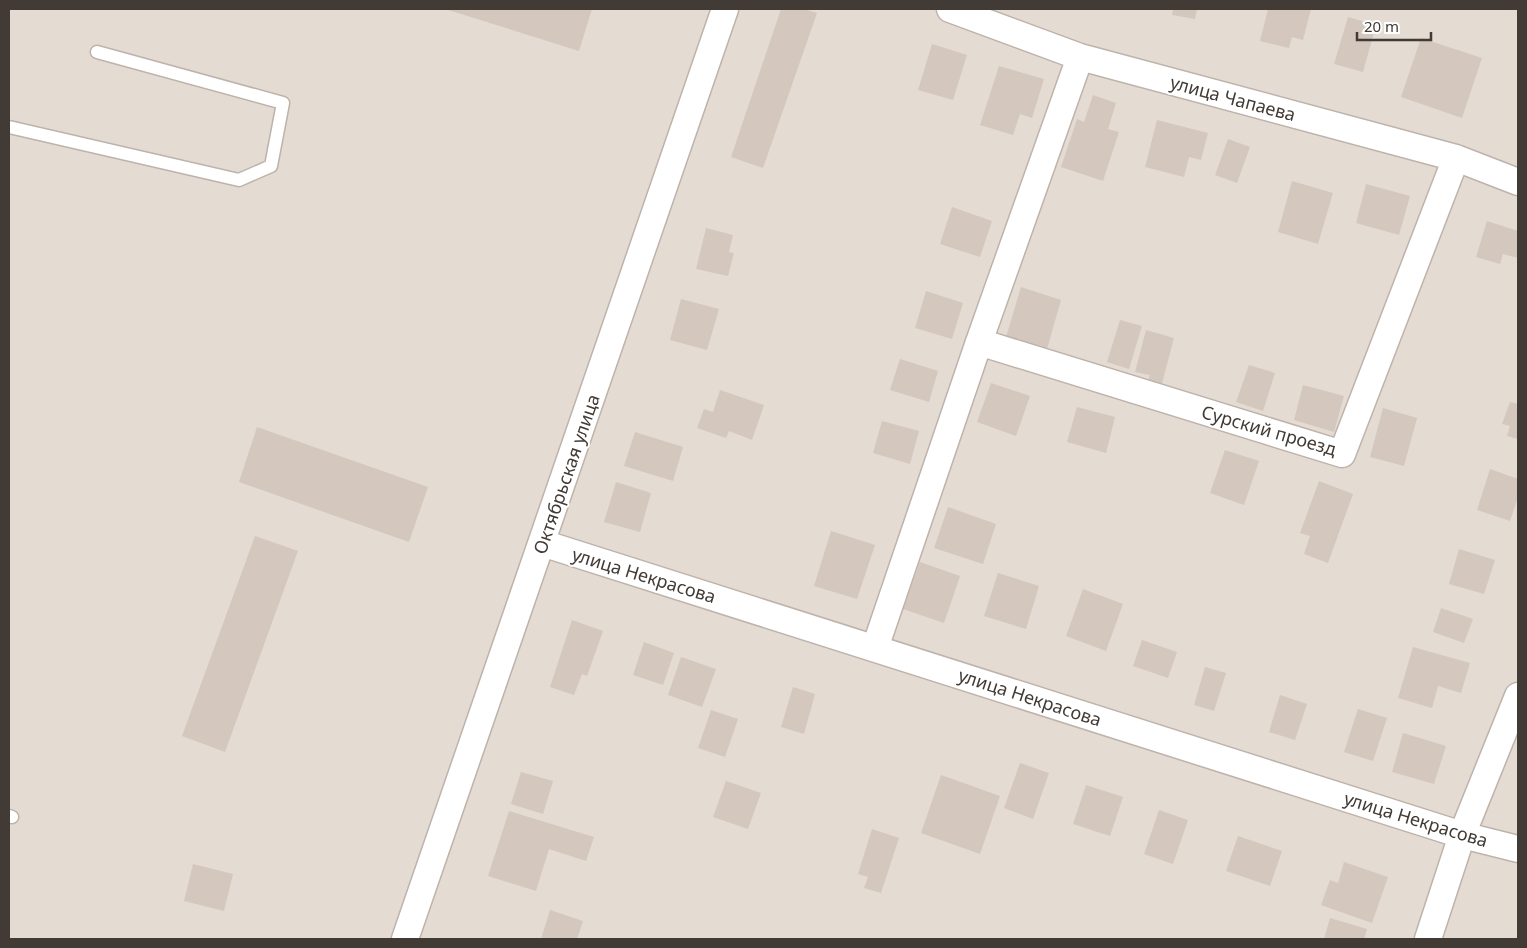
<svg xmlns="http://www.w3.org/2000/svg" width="1527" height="948" font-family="'Noto Sans',sans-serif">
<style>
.residential{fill:#e4dbd3}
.building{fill:#d4c7be}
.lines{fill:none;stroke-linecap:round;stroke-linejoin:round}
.service-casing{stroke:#beb3ab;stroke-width:15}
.minor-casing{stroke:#beb3ab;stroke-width:29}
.service{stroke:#fff;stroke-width:12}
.minor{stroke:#fff;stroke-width:26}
.labels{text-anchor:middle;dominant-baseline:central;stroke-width:4;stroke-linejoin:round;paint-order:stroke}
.street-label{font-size:18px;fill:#423a35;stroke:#fff}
</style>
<rect width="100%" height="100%" fill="#f0eae4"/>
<path class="residential" d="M 9,9 L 1518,9 L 1518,939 L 9,939 Z"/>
<path class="building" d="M 445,9 L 592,9 L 579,51 Z
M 781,9 L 804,9 L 817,13 L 763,168 L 731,157 Z
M 1173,9 L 1197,9 L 1195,19 L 1172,15 Z
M 1268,9 L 1311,9 L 1303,40 L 1292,37 L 1289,48 L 1260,41 Z
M 1348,17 L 1376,25 L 1363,72 L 1334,64 Z
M 1421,38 L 1482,58 L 1462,118 L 1401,97 Z
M 932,44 L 967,55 L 953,100 L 918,90 Z
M 999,66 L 1044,79 L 1032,118 L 1020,114 L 1013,135 L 980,125 Z
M 1093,95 L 1116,103 L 1108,129 L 1119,132 L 1103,181 L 1061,167 L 1077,119 L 1084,122 Z
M 1157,120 L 1208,133 L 1201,160 L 1189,157 L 1184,177 L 1145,167 Z
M 1228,139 L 1250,147 L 1237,183 L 1215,175 Z
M 1292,181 L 1333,193 L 1318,244 L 1278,232 Z
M 1366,184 L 1410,196 L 1399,235 L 1356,223 Z
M 952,207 L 992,221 L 980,257 L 940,244 Z
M 1487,221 L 1518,231 L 1518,258 L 1503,254 L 1500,264 L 1476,257 Z
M 706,228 L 733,235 L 729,252 L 734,253 L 728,276 L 696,269 Z
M 1021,287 L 1061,300 L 1047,349 L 1006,337 Z
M 926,291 L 963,303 L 952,339 L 915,328 Z
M 681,299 L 719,309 L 707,350 L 670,340 Z
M 1120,320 L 1142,326 L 1129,369 L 1107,362 Z
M 1146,330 L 1174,338 L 1161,387 L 1147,384 L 1150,375 L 1135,372 Z
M 900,359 L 938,371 L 929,402 L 890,390 Z
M 1249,365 L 1275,373 L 1263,411 L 1236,402 Z
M 991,383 L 1030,396 L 1016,436 L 977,422 Z
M 1303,385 L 1344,396 L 1334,432 L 1294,420 Z
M 720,390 L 764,405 L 752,440 L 729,431 L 726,438 L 697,428 L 704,409 L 713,412 Z
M 1510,402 L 1518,404 L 1518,439 L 1507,436 L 1510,426 L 1502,424 Z
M 1077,407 L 1115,417 L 1106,453 L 1067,442 Z
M 1383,408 L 1417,418 L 1404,466 L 1370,457 Z
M 882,421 L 919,431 L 910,464 L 873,453 Z
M 257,427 L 428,487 L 409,542 L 239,482 Z
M 635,432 L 683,447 L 673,481 L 624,466 Z
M 1225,450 L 1259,461 L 1244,505 L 1210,493 Z
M 1490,469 L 1518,479 L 1518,497 L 1510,521 L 1477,510 Z
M 1319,481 L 1353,494 L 1328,563 L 1304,554 L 1310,536 L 1300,533 Z
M 616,482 L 651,493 L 640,532 L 604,522 Z
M 948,507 L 996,524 L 983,564 L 934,548 Z
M 831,531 L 875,545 L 857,599 L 814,586 Z
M 255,536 L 298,551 L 225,752 L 182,736 Z
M 1459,549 L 1495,560 L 1484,594 L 1449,584 Z
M 920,562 L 960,576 L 944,623 L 903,609 Z
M 998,573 L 1039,586 L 1026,629 L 984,616 Z
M 1083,589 L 1123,604 L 1106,651 L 1066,636 Z
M 1441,608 L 1473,619 L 1464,643 L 1433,632 Z
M 572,620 L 603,631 L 587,676 L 582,674 L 574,695 L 550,687 Z
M 1142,640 L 1177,652 L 1168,678 L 1133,666 Z
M 644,642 L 674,653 L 663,685 L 633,675 Z
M 1413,647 L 1470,663 L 1461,693 L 1438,686 L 1432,708 L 1398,698 Z
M 681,657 L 716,669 L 702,707 L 668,695 Z
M 1205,667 L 1226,673 L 1214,711 L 1194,705 Z
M 793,687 L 815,694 L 804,734 L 781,727 Z
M 1280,695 L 1307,704 L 1295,740 L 1269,732 Z
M 1358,709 L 1387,718 L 1373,761 L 1344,752 Z
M 711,710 L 738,719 L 725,757 L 698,748 Z
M 1403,733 L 1446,746 L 1434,784 L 1392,772 Z
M 1020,763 L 1049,773 L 1033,819 L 1004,808 Z
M 521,772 L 553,781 L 543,814 L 511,804 Z
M 941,775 L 1000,796 L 980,854 L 921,833 Z
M 726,781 L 761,793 L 748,829 L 713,817 Z
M 1086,785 L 1123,797 L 1110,836 L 1073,824 Z
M 1159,810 L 1188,820 L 1173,864 L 1144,854 Z
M 509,811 L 594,837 L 586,861 L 549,849 L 536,891 L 488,876 Z
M 872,829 L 899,838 L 881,893 L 864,888 L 868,877 L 858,874 Z
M 1238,836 L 1282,851 L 1270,886 L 1226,871 Z
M 1344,862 L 1388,877 L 1372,923 L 1321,905 L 1330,880 L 1338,883 Z
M 193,864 L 233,874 L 224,911 L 184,901 Z
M 550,910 L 583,921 L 577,939 L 541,939 Z
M 1330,918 L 1367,929 L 1364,939 L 1324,939 Z"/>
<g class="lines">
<defs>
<path id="service" d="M 9,127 L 239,180 L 271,166 L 283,103 L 97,52
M 9,816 L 12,817"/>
<path id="minor" d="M 950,9 L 1080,57 L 1456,158 L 1518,182
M 1080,57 L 979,342 L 1342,454 L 1456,158
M 542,543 L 1462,835 L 1518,849
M 875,648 L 979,342
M 405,939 L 725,9
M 1428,939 L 1462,835 L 1518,696"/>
</defs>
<use href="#service" class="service-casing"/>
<use href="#minor" class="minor-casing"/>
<use href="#service" class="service"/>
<use href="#minor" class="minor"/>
</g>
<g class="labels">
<g class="street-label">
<text transform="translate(1233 98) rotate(15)">улица Чапаева</text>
<text transform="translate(1269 430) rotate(16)">Сурский проезд</text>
<text transform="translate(566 474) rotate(-71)">Октябрьская улица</text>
<text transform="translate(644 575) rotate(17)">улица Некрасова</text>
<text transform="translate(1030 697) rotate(18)">улица Некрасова</text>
<text transform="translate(1416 819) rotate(17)">улица Некрасова</text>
</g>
</g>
<rect width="1527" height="948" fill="none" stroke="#423a35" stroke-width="20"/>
<path d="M1357 32v8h74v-8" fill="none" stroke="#423a35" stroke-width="2.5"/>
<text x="1364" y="32" font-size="15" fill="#423a35" stroke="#ffffff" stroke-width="4" paint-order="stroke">20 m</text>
</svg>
